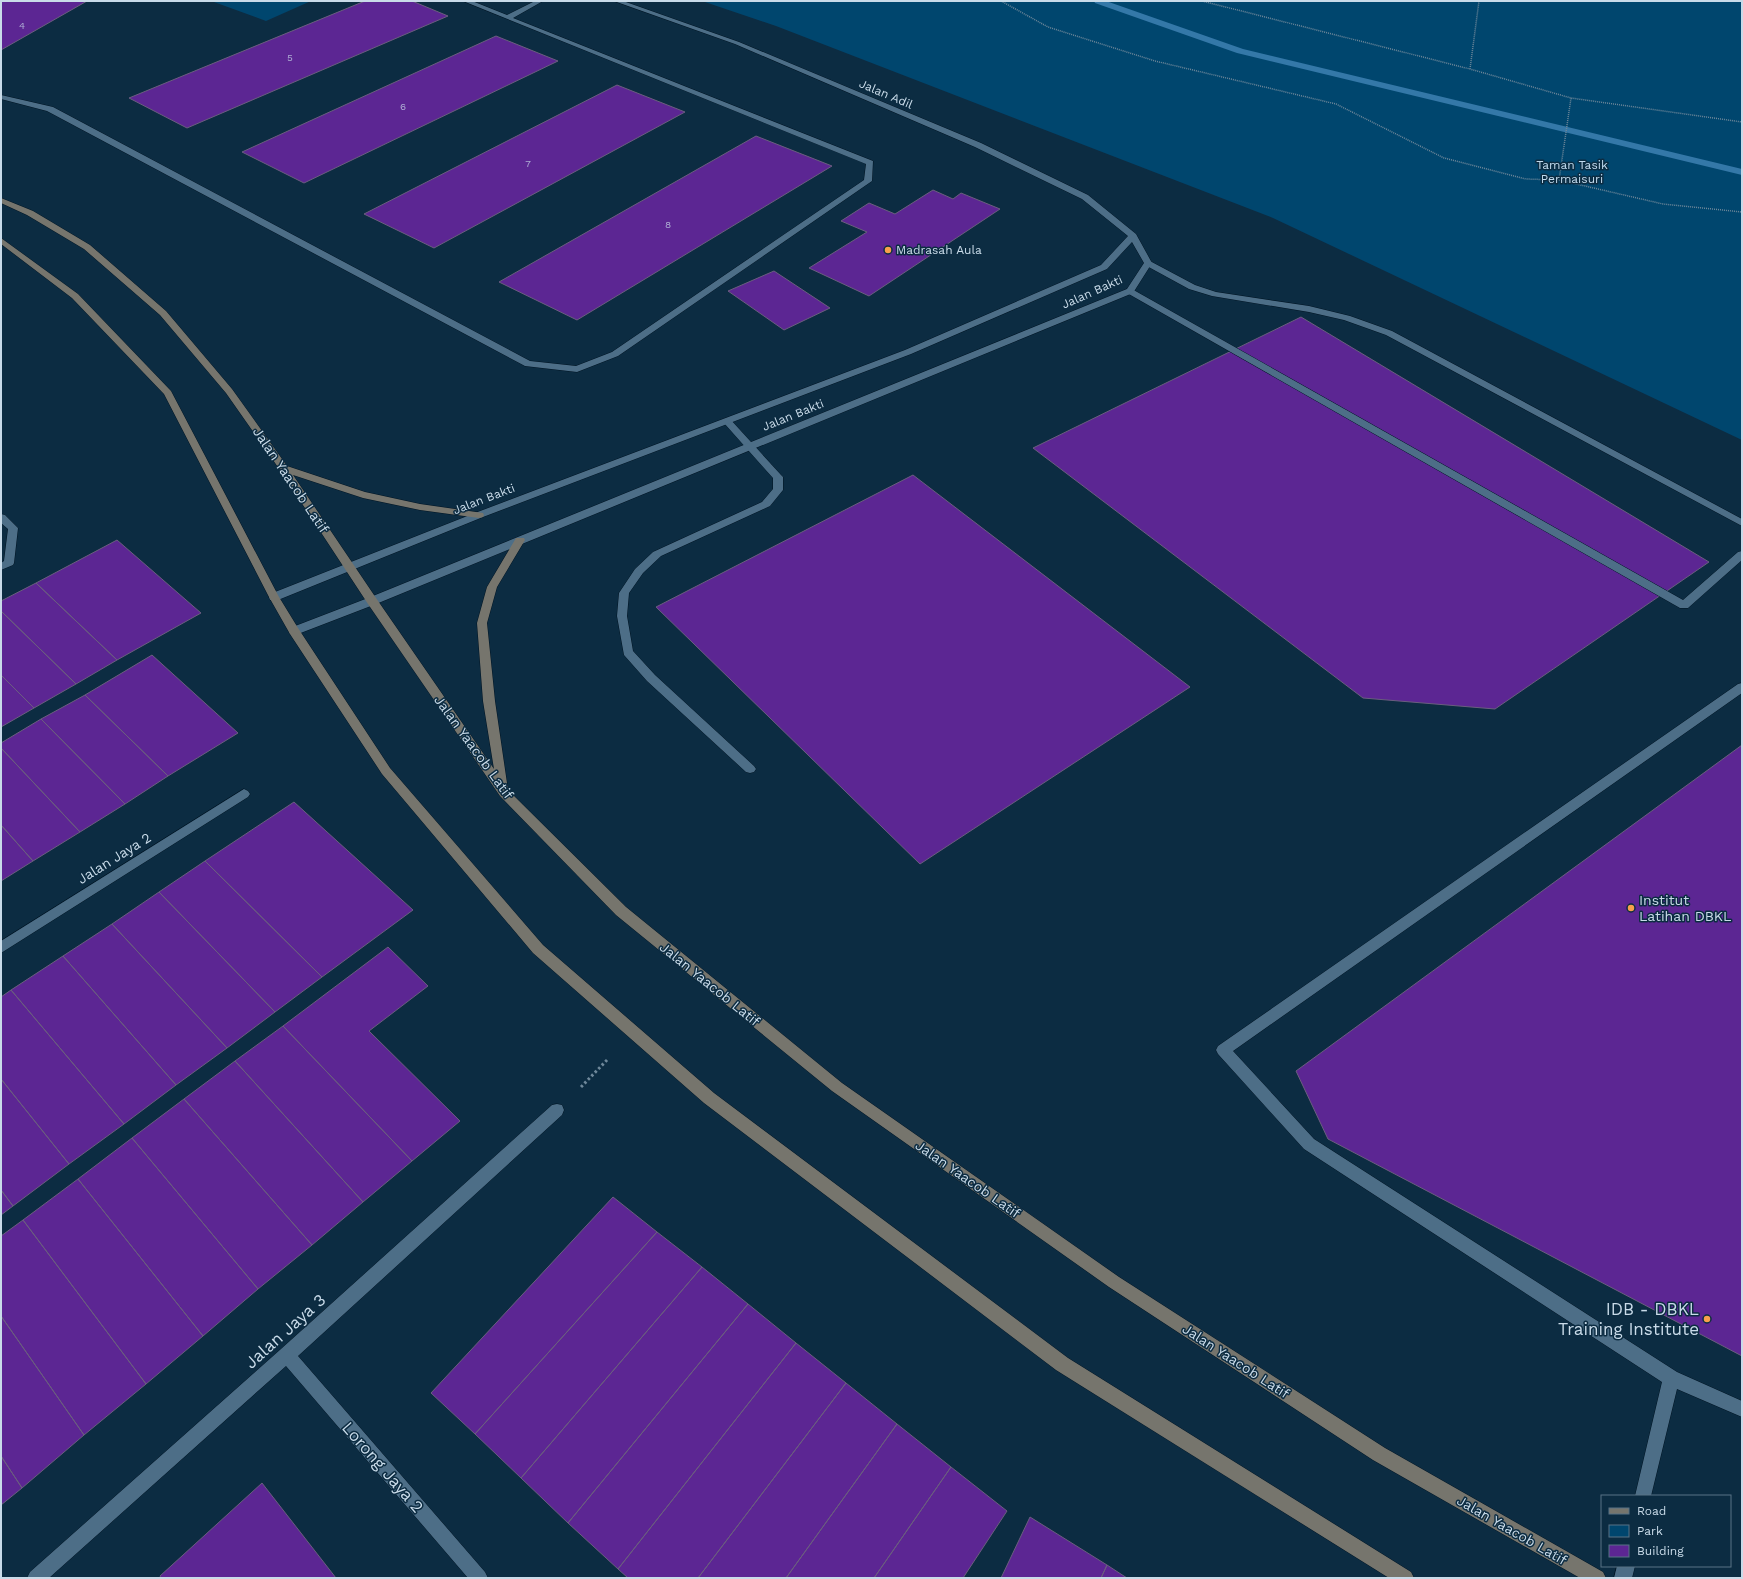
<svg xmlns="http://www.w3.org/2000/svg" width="1743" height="1579" font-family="'Work Sans',sans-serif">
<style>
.green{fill:#00466e}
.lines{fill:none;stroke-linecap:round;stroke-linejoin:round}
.stream{fill:#3478a8;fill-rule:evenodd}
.building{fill:#5c2693;stroke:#6b5e7f}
.lane-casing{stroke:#001423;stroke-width:1}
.street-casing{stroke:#001423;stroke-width:1}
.secondary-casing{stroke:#001423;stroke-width:1}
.path-far1{stroke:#6f889a;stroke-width:1.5;stroke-dasharray:1 1;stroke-linecap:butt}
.path{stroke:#6f889a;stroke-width:3;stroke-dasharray:2.5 2.5;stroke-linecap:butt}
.lane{fill:#4d6e87;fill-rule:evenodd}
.street{fill:#4d6e87;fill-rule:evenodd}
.secondary{fill:#76756d;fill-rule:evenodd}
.poi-dot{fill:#f8a04b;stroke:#0c2c42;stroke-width:1.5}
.labels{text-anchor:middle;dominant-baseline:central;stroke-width:3;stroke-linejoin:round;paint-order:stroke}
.far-number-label{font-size:10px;fill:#aeaed4}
.far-street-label{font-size:12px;fill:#c9dbe9;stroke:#0c2c42}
.far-park-label{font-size:12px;fill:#c1dbef;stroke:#0c2c42}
.far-poi-label{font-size:12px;fill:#c9dbe9;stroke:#0c2c42;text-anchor:start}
.street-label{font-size:14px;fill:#c9dbe9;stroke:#0c2c42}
.poi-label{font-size:14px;fill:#c9dbe9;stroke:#0c2c42;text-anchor:start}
.near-poi-label{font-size:17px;fill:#c9dbe9;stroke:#0c2c42;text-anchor:end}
.near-street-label{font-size:17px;fill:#c9dbe9;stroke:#0c2c42}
</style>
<rect width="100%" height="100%" fill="#0c2c42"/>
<path class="green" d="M 216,1 L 311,1 L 266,21 L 214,2 Z
M 702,1 L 1742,1 L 1742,440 L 1273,218 L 776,26 Z"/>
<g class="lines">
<path class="stream" d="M 1094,1 L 1106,1 L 1243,49 L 1742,169 L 1742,175 L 1237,53 L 1095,3 Z"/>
</g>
<path class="building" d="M 1,1 L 87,1 L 1,50 Z
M 365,1 L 412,1 L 448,16 L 187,128 L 129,98 Z
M 496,36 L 558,61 L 304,183 L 242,152 Z
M 617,85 L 685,112 L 434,248 L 364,214 Z
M 756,136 L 832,166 L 577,320 L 499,282 Z
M 933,190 L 953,199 L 961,193 L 1000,209 L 869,296 L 809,268 L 867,232 L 841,221 L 869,203 L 895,214 Z
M 774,271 L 830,308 L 784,330 L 728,291 Z
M 1301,317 L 1709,562 L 1495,709 L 1363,698 L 1033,448 Z
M 913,475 L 1190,687 L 920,864 L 656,607 Z
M 117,540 L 201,613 L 117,660 L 36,583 Z
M 36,583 L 117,660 L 76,684 L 1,611 L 1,601 Z
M 1,611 L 76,684 L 34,708 L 1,675 Z
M 152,655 L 238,733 L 168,776 L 85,695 Z
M 1,675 L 34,708 L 1,727 Z
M 85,695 L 168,776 L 125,804 L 41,719 Z
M 41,719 L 125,804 L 80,832 L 1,748 L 1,743 Z
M 1742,745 L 1742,1356 L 1328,1139 L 1296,1071 Z
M 1,748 L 80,832 L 33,861 L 1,825 Z
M 294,802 L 413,910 L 322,977 L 205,861 Z
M 1,825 L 33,861 L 1,881 Z
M 205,861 L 322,977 L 275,1012 L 159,892 Z
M 159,892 L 275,1012 L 227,1048 L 112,924 Z
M 112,924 L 227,1048 L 176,1085 L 63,956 Z
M 388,947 L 428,986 L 369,1031 L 460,1121 L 412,1161 L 283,1026 Z
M 63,956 L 176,1085 L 124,1124 L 11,990 Z
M 11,990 L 124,1124 L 69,1164 L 1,1079 L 1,997 Z
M 283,1026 L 412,1161 L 363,1202 L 235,1061 Z
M 235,1061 L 363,1202 L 312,1245 L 184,1099 Z
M 1,1079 L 69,1164 L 13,1206 L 1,1190 Z
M 184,1099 L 312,1245 L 258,1289 L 132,1138 Z
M 132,1138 L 258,1289 L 203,1336 L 78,1179 Z
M 78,1179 L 203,1336 L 146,1384 L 23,1220 Z
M 1,1190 L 13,1206 L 1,1215 Z
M 613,1197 L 657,1232 L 475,1434 L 431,1393 Z
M 23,1220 L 146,1384 L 84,1435 L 1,1316 L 1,1236 Z
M 657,1232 L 702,1267 L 521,1478 L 475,1434 Z
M 702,1267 L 748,1304 L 568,1523 L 521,1478 Z
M 748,1304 L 796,1343 L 618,1569 L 568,1523 Z
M 1,1316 L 84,1435 L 22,1488 L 1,1456 Z
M 796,1343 L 846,1383 L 698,1578 L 628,1578 L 618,1569 Z
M 846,1383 L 897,1424 L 786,1578 L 698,1578 Z
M 897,1424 L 951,1467 L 874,1578 L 786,1578 Z
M 1,1456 L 22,1488 L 1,1505 Z
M 951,1467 L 1007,1511 L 963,1578 L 874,1578 Z
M 262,1483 L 336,1578 L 161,1578 L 160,1576 Z
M 1030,1517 L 1107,1565 L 1101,1578 L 1001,1578 Z
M 1107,1565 L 1127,1578 L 1101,1578 Z"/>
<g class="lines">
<defs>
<path id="lane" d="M 463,1 L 472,1 L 507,15 L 535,1 L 543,1 L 513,18 L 873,161 L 872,181 L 618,356 L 577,372 L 525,366 L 47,111 L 1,99 L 1,95 L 53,107 L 530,361 L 576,366 L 612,352 L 864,180 L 866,164 Z
M 1148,260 L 1195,285 L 1216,292 L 1309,306 L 1350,316 L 1392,331 L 1742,519 L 1742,526 L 1386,335 L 1344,320 L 1309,312 L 1212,296 L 1189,289 L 1145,265 L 1144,263 Z
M 1130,288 L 1683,600 L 1738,552 L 1742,551 L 1742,560 L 1688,608 L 1680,608 L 1127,293 L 1126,291 L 1127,289 Z
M 727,418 L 730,419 L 781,475 L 783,477 L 783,490 L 770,506 L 661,556 L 643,573 L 629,593 L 627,616 L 633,651 L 655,675 L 754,766 L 756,769 L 754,772 L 750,773 L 746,772 L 647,681 L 624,655 L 617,616 L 619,593 L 635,569 L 653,552 L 762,502 L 773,489 L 773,478 L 724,423 L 722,421 Z
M 1742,683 L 1742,693 L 1233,1051 L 1314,1139 L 1677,1372 L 1742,1401 L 1742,1417 L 1677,1389 L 1651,1496 L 1635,1496 L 1662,1382 L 1304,1149 L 1218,1054 L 1216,1050 L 1218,1046 L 1738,684 Z
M 1617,1566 L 1635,1566 L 1632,1578 L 1614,1578 Z"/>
<path id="street" d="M 614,1 L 623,1 L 739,42 L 981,143 L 1088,195 L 1136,234 L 1152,263 L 1133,293 L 376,604 L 298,634 L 290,634 L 289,631 L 290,628 L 368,598 L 1127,289 L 1144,263 L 1132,242 L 1107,269 L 911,354 L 483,517 L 278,600 L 270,600 L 269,597 L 270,594 L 475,513 L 905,350 L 1101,265 L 1128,236 L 1082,199 L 975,147 L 735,44 Z
M 1,514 L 5,515 L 18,528 L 14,563 L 13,565 L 1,570 L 1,563 L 4,561 L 8,529 L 1,523 Z
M 244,789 L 248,791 L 250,794 L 248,797 L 1,953 L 1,941 Z
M 557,1104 L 562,1105 L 564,1110 L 562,1115 L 298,1356 L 485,1572 L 488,1578 L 468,1578 L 286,1366 L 49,1578 L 27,1578 L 30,1572 L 281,1349 L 552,1105 Z"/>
<path id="secondary" d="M 1,198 L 33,211 L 90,245 L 166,311 L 232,389 L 287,466 L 365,492 L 420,504 L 483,513 L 484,515 L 483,517 L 479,518 L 420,510 L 363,498 L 293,475 L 376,598 L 494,769 L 483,701 L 477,623 L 487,587 L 516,538 L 524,538 L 525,540 L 497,587 L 487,623 L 495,701 L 508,790 L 626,907 L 842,1083 L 1119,1277 L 1385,1448 L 1603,1572 L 1606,1578 L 1580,1578 L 1373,1460 L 1109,1287 L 832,1091 L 616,915 L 500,796 L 368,604 L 280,470 L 226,393 L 160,315 L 84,249 L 27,215 L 1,203 Z
M 1,238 L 78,294 L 171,391 L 279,597 L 298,628 L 390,768 L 543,945 L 714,1093 L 1068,1358 L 1411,1572 L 1414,1578 L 1389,1578 L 1056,1370 L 704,1103 L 533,953 L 382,774 L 290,634 L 269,597 L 164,394 L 72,298 L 1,244 Z"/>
</defs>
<use href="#lane" class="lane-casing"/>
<use href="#street" class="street-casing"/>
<use href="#secondary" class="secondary-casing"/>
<path class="path-far1" d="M 1001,1 L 1048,27 L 1155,61 L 1336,104 L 1444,158 L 1526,179 L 1559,180 L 1571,98
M 1202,1 L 1470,69 L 1571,98 L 1742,122
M 1470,69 L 1479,1
M 1559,180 L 1663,204 L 1742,212"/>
<path class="path" d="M 581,1087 L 608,1059"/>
<use href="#lane" class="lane"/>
<use href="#street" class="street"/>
<use href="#secondary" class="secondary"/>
</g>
<g class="poi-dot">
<circle cx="888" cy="250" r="4"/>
<circle cx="1631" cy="908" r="4"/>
<circle cx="1707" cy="1319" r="4"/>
</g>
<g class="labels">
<g class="far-number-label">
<text x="22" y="25">4</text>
<text x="290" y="57">5</text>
<text x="403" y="106">6</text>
<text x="528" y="163">7</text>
<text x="668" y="224">8</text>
</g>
<g class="far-street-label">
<text transform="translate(886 94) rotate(23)">Jalan Adil</text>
<text transform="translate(1092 292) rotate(-24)">Jalan Bakti</text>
<text transform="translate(793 415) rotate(-22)">Jalan Bakti</text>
<text transform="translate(484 499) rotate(-21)">Jalan Bakti</text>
</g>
<g class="far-park-label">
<text x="1572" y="165">Taman Tasik<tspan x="1572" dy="14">Permaisuri</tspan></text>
</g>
<g class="far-poi-label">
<text x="896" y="250">Madrasah Aula</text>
</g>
<g class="street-label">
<text transform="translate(291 480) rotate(56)">Jalan Yaacob Latif</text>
<text transform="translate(474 747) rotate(54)">Jalan Yaacob Latif</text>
<text transform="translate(114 858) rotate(-32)">Jalan Jaya 2</text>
<text transform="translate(710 984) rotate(39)">Jalan Yaacob Latif</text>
<text transform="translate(968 1179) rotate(35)">Jalan Yaacob Latif</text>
<text transform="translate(1236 1361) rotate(33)">Jalan Yaacob Latif</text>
<text transform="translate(1512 1530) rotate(30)">Jalan Yaacob Latif</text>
</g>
<g class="poi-label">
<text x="1639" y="900">Institut<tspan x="1639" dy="16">Latihan DBKL</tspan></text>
</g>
<g class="near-poi-label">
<text x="1699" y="1309">IDB - DBKL<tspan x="1699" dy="20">Training Institute</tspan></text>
</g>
<g class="near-street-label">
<text transform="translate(285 1331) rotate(-42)">Jalan Jaya 3</text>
<text transform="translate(383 1467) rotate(49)">Lorong Jaya 2</text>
</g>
</g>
<rect width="1743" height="1579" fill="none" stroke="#c9dbe9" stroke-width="4"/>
<rect x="1601" y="1495" width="130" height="72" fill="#0c2c42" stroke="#587285"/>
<rect x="1609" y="1508" width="20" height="6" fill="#76756d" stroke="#587285"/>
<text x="1637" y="1515" font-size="12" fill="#c9dbe9">Road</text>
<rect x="1609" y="1525" width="20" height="12" fill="#00466e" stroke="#587285"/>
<text x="1637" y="1535" font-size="12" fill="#c9dbe9">Park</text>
<rect x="1609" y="1545" width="20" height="12" fill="#5c2693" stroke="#587285"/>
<text x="1637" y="1555" font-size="12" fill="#c9dbe9">Building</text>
</svg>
